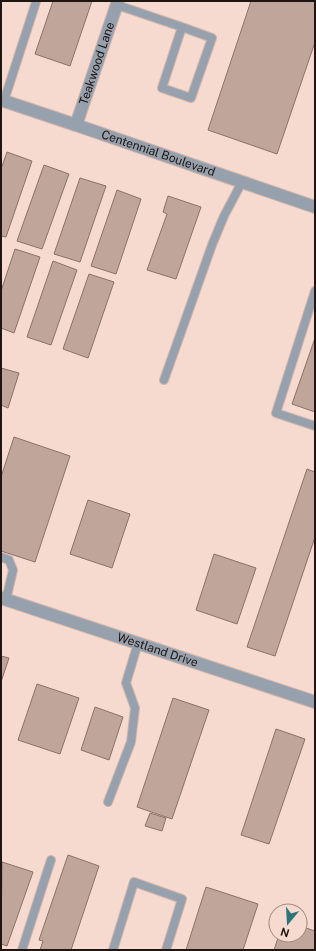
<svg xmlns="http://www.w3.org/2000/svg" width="316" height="951" font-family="'Public Sans',sans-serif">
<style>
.building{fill:#c0a59b;stroke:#8b7269}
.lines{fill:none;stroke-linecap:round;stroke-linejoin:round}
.service-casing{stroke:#cfb6ad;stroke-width:10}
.minor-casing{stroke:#cfb6ad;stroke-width:14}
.tertiary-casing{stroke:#cfb6ad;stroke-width:14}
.service{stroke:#97a0ad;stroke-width:8}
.minor{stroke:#97a0ad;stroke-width:12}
.tertiary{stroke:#97a0ad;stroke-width:12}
.labels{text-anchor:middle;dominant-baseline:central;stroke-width:3.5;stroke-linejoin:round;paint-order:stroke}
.street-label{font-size:12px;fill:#1f1511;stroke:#f6d9cf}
</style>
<rect width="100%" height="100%" fill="#f6d9cf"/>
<path class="building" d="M 53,1 L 92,1 L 70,66 L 35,54 Z
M 251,1 L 315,1 L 315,42 L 277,154 L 208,130 Z
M 7,152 L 32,161 L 6,237 L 1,236 L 1,169 Z
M 44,165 L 69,174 L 42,249 L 17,241 Z
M 80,178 L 106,186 L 80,262 L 54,254 Z
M 117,190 L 141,199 L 116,274 L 91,266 Z
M 168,196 L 201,207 L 176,279 L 147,270 L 167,214 L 163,212 Z
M 15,249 L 40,257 L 14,333 L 1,328 L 1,291 Z
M 53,261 L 77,270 L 51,345 L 27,337 Z
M 89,274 L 114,282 L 88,358 L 63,349 Z
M 315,338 L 315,412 L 292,404 Z
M 1,368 L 19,373 L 8,408 L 1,405 Z
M 14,437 L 70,456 L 35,562 L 1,551 L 1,477 Z
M 307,469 L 315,472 L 315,537 L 275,656 L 247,647 Z
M 88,500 L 130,514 L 112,568 L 70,554 Z
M 214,554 L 256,568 L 237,624 L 196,610 Z
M 1,656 L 9,658 L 1,682 Z
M 37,684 L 79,698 L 60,754 L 18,740 Z
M 173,698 L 209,710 L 172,819 L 137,807 Z
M 95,707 L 123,717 L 109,760 L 81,750 Z
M 276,729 L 305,739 L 269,844 L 241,835 Z
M 150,813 L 166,818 L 162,831 L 145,826 Z
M 68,855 L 99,866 L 71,950 L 40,950 L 43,941 L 39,940 Z
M 2,862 L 33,872 L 7,946 L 1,944 Z
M 206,887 L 258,904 L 243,950 L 186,950 Z
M 300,926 L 315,931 L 315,950 L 274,950 L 279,935 L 300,935 Z"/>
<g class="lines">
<defs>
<path id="service" d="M 117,5 L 182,27
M 182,27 L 212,38 L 191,98 L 162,88 Z
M 4,101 L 36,2
M 315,291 L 276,413 L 315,426
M 164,380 L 212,245 L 224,216 L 242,182
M 1,557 L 9,560 L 13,570 L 6,600
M 108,802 L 131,742 L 135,708 L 126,683 L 138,643
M 22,950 L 51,860
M 113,950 L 134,882 L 182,899 L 166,950"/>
<g id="minor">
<path id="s1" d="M 76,125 L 315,207"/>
<path id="s2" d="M 1,598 L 315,702"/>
</g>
<g id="tertiary">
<path id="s3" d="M 1,100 L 76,125 L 118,1"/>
</g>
</defs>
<use href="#service" class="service-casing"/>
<use href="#minor" class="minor-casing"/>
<use href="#tertiary" class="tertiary-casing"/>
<use href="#service" class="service"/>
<use href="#minor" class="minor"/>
<use href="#tertiary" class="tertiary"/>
</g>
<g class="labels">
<g class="street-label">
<text stroke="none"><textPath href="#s3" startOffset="144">Teakwood Lane</textPath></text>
<text stroke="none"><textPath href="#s1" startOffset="87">Centennial Boulevard</textPath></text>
<text stroke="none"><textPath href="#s2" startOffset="165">Westland Drive</textPath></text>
</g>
</g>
<rect width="316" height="951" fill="none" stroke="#1f1511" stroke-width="4"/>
<g transform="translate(288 923) rotate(198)"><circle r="19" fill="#f6d9cf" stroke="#a08b83"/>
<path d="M0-3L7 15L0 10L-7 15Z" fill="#2b757a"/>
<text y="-6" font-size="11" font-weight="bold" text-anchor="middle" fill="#1f1511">N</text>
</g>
</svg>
